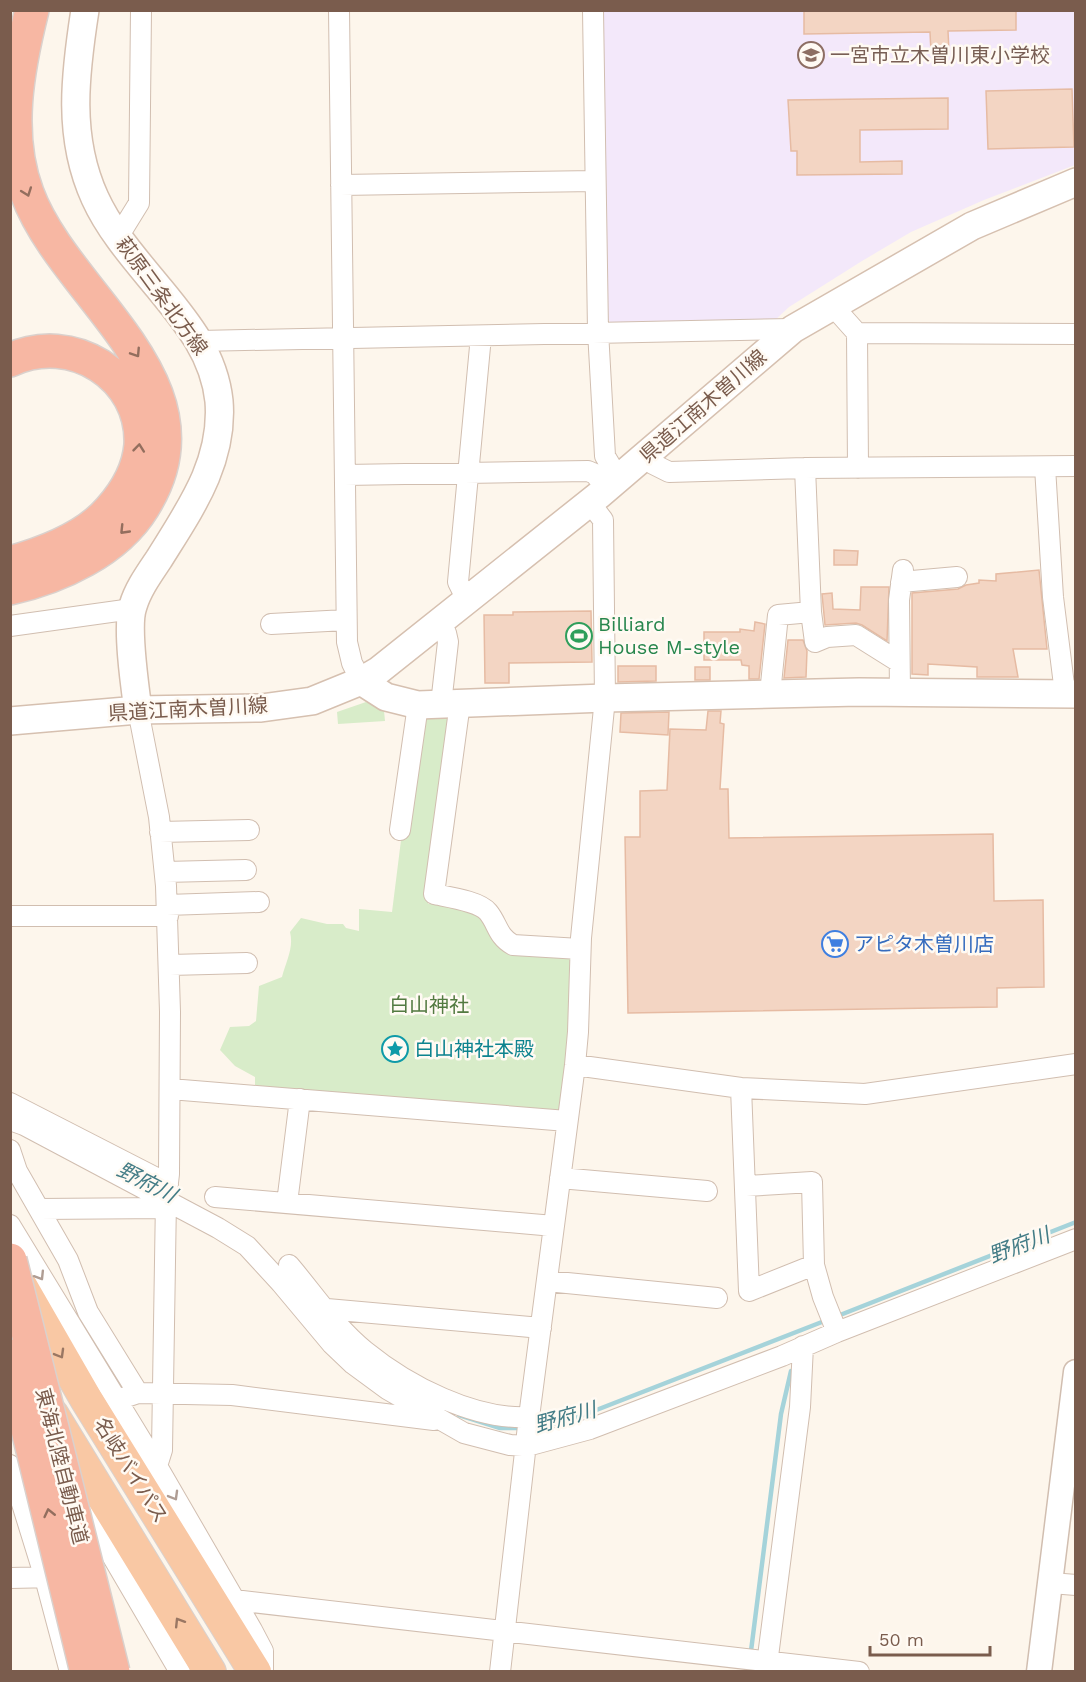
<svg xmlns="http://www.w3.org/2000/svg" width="1086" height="1682" font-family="'Work Sans','Noto Sans JP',sans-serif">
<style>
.education{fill:#f3e8fa}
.green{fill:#d8ecc9}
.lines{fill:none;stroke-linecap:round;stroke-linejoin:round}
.stream{stroke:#a5d3da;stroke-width:4.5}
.building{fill:#f3d5c3;stroke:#e6bba3;stroke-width:1.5}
.minor-casing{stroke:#d1beb0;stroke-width:22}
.tertiary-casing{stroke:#d1beb0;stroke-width:27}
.secondary-casing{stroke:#d6c0b0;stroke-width:30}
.trunk-casing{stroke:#dad1cd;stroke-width:34}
.motorway-casing{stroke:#dad1cd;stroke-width:36}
.minor{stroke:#fff;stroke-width:20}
.tertiary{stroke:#fff;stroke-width:24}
.secondary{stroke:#fff;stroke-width:27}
.trunk{stroke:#f9c8a4;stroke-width:32}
.motorway{stroke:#f7b7a3;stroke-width:33}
.motorway-bridge-casing{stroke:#dad1cd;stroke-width:36;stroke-linecap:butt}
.motorway-bridge{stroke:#f7b7a3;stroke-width:33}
.oneway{stroke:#936e5e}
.oneway2{stroke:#af9d94}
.oneway3{stroke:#9a7763}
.labels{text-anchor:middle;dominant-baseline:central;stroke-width:5;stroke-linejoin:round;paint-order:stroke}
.education-label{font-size:20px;fill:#785e54;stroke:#fffaf3;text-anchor:start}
.street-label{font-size:20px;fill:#7a5c4d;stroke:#fffaf3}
.leisure-label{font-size:20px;fill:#27864d;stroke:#fffaf3;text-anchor:start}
.shop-label{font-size:20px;fill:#366cbe;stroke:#fffaf3;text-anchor:start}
.park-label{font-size:20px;fill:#537a41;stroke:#fffaf3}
.culture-label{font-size:20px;fill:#0d838f;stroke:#fffaf3;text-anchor:start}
.water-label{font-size:21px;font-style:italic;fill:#437c86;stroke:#fffaf3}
</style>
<rect width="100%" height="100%" fill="#fdf6ec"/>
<path class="education" d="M 599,11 L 1075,11 L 1075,165 L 984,200 L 911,232 L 862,261 L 789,307 L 772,323 L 612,324 L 605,316 Z"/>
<path class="green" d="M 366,702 L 384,711 L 385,721 L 338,724 L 337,712 Z
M 453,703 L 428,904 L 446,900 L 481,912 L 494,927 L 580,958 L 569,1111 L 255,1095 L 255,1077 L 235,1066 L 220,1050 L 230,1027 L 249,1026 L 256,1021 L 259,986 L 282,977 C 286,961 294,948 290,932 L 301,918 L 327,924 L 343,924 L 346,928 L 359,931 L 359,909 L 392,912 L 418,705 Z"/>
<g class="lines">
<path class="stream" d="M 835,1317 L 1076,1222
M 459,1415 L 500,1428 L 523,1428
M 532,1428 L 539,1428 L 581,1416 L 827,1320
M 751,1651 L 781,1414 L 791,1371"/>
</g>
<path class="building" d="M 804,10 L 1016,10 L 1016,30 L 948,31 L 949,51 L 931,52 L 930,32 L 804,34 Z
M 1072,89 L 1074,147 L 988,149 L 986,91 Z
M 948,98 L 948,129 L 860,130 L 860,162 L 902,161 L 902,174 L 797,175 L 797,151 L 791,151 L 788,100 Z
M 834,550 L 858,551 L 857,565 L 834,565 Z
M 1039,570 L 1047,649 L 1013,649 L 1018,677 L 977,677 L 977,667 L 928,664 L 928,675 L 912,674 L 912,593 L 958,589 L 966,585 L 979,583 L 979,580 L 996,581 L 996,574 Z
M 861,587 L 889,587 L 887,641 L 862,625 L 856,623 L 825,625 L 822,594 L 832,593 L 833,609 L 860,610 Z
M 591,611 L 592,662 L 509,663 L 509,683 L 485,683 L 484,615 L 513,615 L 513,612 Z
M 755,622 L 765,624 L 759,679 L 749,679 L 749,666 L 742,665 L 741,660 L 704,660 L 704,632 L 740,632 L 740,629 L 754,631 Z
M 788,640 L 803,640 L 807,651 L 806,677 L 784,678 Z
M 618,666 L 656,666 L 656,681 L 618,682 Z
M 695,667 L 710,667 L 710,680 L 695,680 Z
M 708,711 L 721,711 L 720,723 L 724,724 L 720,789 L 728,789 L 729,838 L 993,834 L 994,901 L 1043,900 L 1044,987 L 997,988 L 997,1007 L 628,1013 L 625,837 L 640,837 L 640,791 L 667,790 L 670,729 L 706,730 Z
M 669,712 L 668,735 L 620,732 L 621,713 Z"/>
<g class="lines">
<defs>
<path id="minor" d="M 339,10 L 347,642 L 352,663 L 361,681
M 593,10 L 598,331 L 605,456 L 618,478
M 341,185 L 595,181
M 118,237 L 139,203 L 141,10
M 832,305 L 857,333 L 858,468
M 857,333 L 1076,334
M 199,341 L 793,329
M 645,456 L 653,464 L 669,472 L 805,468 L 1076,466
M 1045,467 L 1053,597 L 1065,693
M 345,475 L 588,471 L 595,474 L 606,488
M 901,582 L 957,577
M 467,600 L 458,582 L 481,336
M 811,612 L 815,642 L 827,637 L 856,635 L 899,662
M 271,624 L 346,620
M 438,624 L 446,633 L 448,642 L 441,704
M 10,626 L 132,609
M 900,692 L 899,600 L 903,570
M 770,694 L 778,615 L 811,612 L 805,468
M 460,703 L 434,894 C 448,897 479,901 488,912 C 498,924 497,936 513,945 L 580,949
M 138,710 L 159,817 L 166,886 L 170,1012 L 169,1174 L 166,1199 L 162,1450 L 157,1466
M 400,830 L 418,705
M 160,832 L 249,830
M 165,872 L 246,870
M 167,905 L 259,902
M 10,916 L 168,916
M 170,965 L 247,963
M 575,1065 L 741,1088 L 865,1094 L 1076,1064
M 741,1088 L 749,1291 L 814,1265
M 170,1089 L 567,1121
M 10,1103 L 168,1184
M 10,1120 L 24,1125 L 218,1228 L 247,1246 L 281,1283 L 332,1344 L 353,1364 L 387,1389 L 464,1433 L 510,1445 L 527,1446 L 590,1429 L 782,1356 L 837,1332 L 1076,1239
M 10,1150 L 17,1171 L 68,1260 L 88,1312 L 138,1393
M 560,1178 L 707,1191
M 746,1186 L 812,1182 L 814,1265 L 823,1297 L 837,1332
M 215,1197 L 554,1226
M 287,1203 L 300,1099
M 39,1209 L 166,1208
M 10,1225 L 157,1466 L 252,1630 L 263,1651 L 263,1672
M 289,1265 C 313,1293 336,1328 365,1351 C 408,1386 474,1420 529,1417
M 547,1281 L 717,1298
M 327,1309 L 541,1328
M 117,1400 L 138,1393 L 232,1395 L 434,1420
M 10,1465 L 45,1578 L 70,1672
M 80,1501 L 180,1672
M 10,1578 L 56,1577
M 1051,1583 L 1076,1585
M 234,1600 L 859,1672
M 500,1672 L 529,1417 L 575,1065 L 578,1032 L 581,938 L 605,698 L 603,520 L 590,503
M 766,1672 L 800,1407 L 803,1346"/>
<path id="tertiary" d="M 1039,1672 L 1076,1372"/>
<path id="secondary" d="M 85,10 C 75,74 67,137 95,198 C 110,231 135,259 158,287 C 186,321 214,354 219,401 C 224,462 190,509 159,559 C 149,574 138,589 133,606 C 126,625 135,688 138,710
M 361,681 L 386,697 L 418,705 L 605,698 L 859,692 L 1076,694
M 10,721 L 138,710 L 261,708 L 312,701 L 361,681 L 378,671 L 599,495 L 793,329 L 972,226 L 1076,182"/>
<path id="trunk" d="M 21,1286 L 86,1399 L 255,1672
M 52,1414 L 210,1672"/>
<path id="motorway" d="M 10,360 C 72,331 144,376 141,445 C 139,469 126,492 110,510 C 86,538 46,553 10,563
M 10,588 C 59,577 116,551 143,507 C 221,384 65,297 27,193 C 5,134 17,70 32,10"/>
</defs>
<use href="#minor" class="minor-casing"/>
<use href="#tertiary" class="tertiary-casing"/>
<use href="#secondary" class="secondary-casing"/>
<use href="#trunk" class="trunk-casing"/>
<use href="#motorway" class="motorway-casing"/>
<use href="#minor" class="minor"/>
<use href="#tertiary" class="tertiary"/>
<use href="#secondary" class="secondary"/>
<use href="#trunk" class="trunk"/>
<use href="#motorway" class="motorway"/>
<defs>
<path id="motorway-bridge" d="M 10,1260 L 113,1672
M 10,1356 L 87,1672"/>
</defs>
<use href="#motorway-bridge" class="motorway-bridge-casing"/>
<use href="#motorway-bridge" class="motorway-bridge"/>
</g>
<defs><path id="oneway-chevron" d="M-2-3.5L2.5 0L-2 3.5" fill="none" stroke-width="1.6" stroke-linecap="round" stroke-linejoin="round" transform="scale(1.5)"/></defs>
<g class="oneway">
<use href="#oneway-chevron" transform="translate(27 192) rotate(70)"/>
<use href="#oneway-chevron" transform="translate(136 353) rotate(57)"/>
<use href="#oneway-chevron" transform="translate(139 448) rotate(-84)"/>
<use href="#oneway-chevron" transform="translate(124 530) rotate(134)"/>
<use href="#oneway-chevron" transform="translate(49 1513) rotate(-103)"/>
</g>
<g class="oneway2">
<use href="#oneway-chevron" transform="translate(40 1276) rotate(58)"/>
<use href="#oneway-chevron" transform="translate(174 1496) rotate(60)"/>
</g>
<g class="oneway3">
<use href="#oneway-chevron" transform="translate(60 1354) rotate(60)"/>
<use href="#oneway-chevron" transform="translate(179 1622) rotate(-122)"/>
</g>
<defs>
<symbol id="school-ring" viewBox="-11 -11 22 22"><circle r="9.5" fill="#fffaf3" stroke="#8d6e63" stroke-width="1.5"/><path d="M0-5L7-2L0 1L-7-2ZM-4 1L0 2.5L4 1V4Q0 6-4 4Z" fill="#8d6e63"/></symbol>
<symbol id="stadium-ring" viewBox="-11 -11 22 22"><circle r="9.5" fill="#fffaf3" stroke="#2e9e5b" stroke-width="1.5"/><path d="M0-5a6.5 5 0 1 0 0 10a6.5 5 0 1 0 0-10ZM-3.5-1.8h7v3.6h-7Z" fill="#2e9e5b"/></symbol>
<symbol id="supermarket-ring" viewBox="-11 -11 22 22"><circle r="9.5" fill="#fffaf3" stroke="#3f7fe0" stroke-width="1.5"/><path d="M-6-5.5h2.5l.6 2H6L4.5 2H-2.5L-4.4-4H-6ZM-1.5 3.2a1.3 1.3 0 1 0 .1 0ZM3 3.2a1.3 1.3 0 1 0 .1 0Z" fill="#3f7fe0"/></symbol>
<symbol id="sight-ring" viewBox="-11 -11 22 22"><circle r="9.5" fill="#fffaf3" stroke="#0f9aa8" stroke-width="1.5"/><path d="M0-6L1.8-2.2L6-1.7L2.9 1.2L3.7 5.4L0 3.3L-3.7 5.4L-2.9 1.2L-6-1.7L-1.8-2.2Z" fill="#0f9aa8"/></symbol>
</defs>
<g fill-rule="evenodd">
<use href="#school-ring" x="796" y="40" width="30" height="30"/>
<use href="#stadium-ring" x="564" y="621" width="30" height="30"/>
<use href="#supermarket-ring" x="820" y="929" width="30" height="30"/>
<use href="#sight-ring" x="380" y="1034" width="30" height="30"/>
</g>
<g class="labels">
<g class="education-label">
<text x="830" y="55">一宮市立木曽川東小学校</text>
</g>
<g class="street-label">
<text transform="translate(162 296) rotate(54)">萩原三条北方線</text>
<text transform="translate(703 406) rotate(-41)">県道江南木曽川線</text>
<text transform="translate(188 709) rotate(-3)">県道江南木曽川線</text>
<text transform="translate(62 1466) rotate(76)">東海北陸自動車道</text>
<text transform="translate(131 1470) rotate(58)">名岐バイパス</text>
</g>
<g class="leisure-label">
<text x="598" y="624">Billiard<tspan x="598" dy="23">House M-style</tspan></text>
</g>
<g class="shop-label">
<text x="854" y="944">アピタ木曽川店</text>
</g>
<g class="park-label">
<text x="429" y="1005">白山神社</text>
</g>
<g class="culture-label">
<text x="414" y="1049">白山神社本殿</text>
</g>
<g class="water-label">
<text transform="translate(147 1182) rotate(27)">野府川</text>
<text transform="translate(1019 1245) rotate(-21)">野府川</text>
<text transform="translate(565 1417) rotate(-15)">野府川</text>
</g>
</g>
<rect width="1086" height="1682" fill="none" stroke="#7a5c4d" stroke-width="24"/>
<path d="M870 1646v9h120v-9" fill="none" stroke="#7a5c4d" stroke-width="3"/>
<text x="879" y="1646" font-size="18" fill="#7a5c4d" stroke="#fffaf3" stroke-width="4.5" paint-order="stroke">50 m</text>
</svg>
